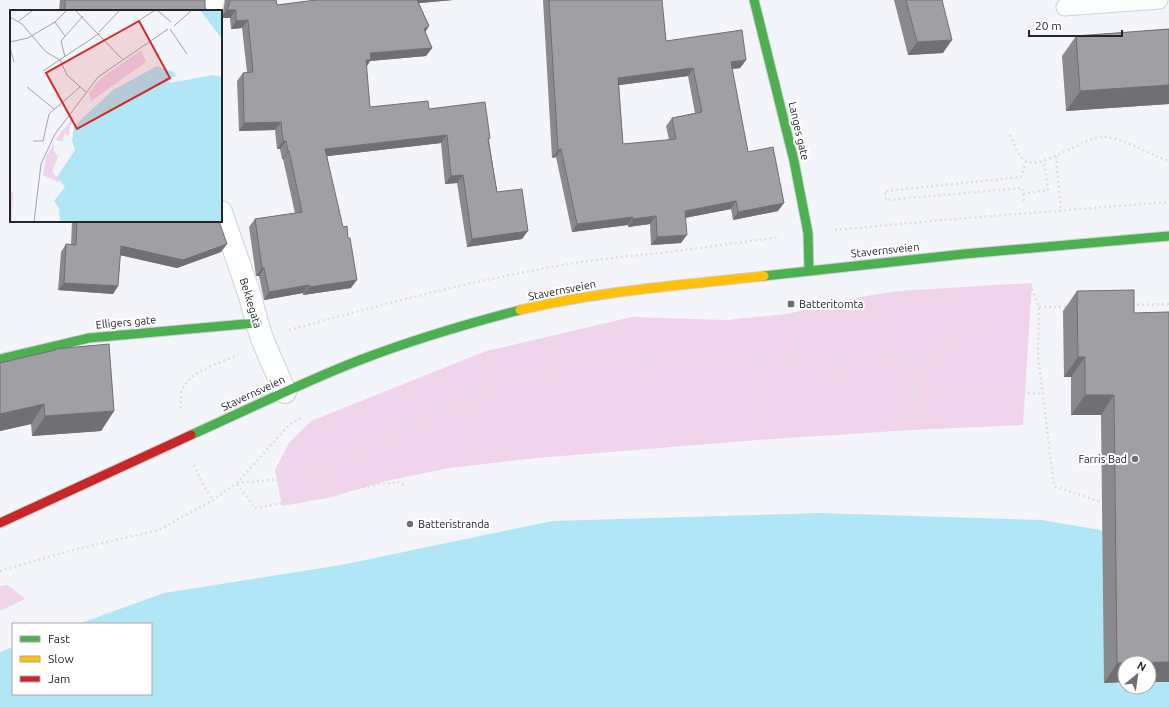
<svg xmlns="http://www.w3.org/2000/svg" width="1169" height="707" font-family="Ubuntu,sans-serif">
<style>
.green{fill:#efd4eb}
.water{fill:#b1e6f6;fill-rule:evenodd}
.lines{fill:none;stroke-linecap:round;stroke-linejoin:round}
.lane-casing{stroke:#cfd1d6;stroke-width:19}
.street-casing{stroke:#cfd1d6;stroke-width:24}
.fast-casing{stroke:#cfd1d6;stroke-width:11}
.slow-casing{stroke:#cfd1d6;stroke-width:11}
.jam-casing{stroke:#cfd1d6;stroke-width:11}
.path{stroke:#dedfe0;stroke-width:2.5;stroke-dasharray:2 3;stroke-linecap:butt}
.lane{stroke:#fdfefe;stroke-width:17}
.street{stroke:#fdfefe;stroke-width:22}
.fast{stroke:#4caf50;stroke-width:9}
.slow{stroke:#ffc107;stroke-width:9}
.jam{stroke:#c62828;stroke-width:9}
.wall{fill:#8a898d;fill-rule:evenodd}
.shaded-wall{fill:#706f73}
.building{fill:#a09fa4;stroke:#706f73;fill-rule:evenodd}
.poi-dot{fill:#6d6e74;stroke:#fff;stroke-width:1.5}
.labels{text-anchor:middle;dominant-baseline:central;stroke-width:4;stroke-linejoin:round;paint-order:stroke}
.street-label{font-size:11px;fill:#24252c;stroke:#fff}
.poi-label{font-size:11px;fill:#24252c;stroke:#fff;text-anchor:start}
.inset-road{fill:none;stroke:#a1a2a8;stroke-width:1}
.view{fill:#d62828;fill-opacity:0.15;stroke:#d62828;stroke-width:2}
.inset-edge{fill:none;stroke:#24252c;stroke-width:2}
</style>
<rect width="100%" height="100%" fill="#f4f5fa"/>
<path class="green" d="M 1032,283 L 1023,425 L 911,430 L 758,440 L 537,458 L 449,468 L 386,481 L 332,497 L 282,506 L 275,470 L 289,443 L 311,421 L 486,351 L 632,317 L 727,320 L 787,314 L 854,298 L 898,291 Z
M 8,585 L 25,599 L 0,611 L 0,586 Z"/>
<path class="water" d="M 821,513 L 1042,520 L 1100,530 L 1146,553 L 1169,576 L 1169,707 L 0,707 L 0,652 L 13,647 L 13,694 L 151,694 L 151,624 L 78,624 L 164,593 L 341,565 L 552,521 ZM 1125,663 L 1149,663 L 1149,687 L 1125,687 Z"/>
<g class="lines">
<defs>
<path id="lane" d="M 1065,7 L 1159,0"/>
<path id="street" d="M 211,11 L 213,0
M 221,212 L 250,296 L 257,323 L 263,341 L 285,392"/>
<path id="fast" d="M 754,0 L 794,161 L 808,233 L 809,270
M 764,276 L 964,254 L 1169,236
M 0,359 L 89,338 L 257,323
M 191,435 C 247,410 303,382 360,360 C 412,340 466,324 520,310"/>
<path id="slow" d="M 520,310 C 600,291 683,285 764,276"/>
<path id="jam" d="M 0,523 L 191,435"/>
</defs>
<use href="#lane" class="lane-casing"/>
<use href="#street" class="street-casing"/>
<use href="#fast" class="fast-casing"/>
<use href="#slow" class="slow-casing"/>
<use href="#jam" class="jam-casing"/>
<path class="path" d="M 1010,135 C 1014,143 1018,157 1026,161 C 1042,170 1084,137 1103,137 C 1122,137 1150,155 1169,161
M 1056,156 L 1061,210
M 1023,194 L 1048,190 L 1044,160
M 1024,201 L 1022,188 L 886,200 L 885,191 L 1021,177 L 1026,162
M 835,230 L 954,219 L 1169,202
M 1032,289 L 1039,307 L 1038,355 L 1054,486 L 1101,502
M 1132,305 L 1169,304
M 1039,307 L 1069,307
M 289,330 C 383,304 478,279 575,263 C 611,257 648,255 684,250 C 716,246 748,241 780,237
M 888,355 L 892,322 L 891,290
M 799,358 L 798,327 L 801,307
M 756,359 L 758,440
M 912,360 L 933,360 L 950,331 L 977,331
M 831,380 L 833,357
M 654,383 L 654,361
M 471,391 L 480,465
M 913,392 L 1018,392 L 1043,394
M 181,408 C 181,403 180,396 181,392 C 191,369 218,364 238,355
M 194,465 L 202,483 L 213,500
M 237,483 L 281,479 L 358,450 L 471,391 L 489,383 L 538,370 L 583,362 L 833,357 L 907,354 L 912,360 L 913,392 L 911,430
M 237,484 L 255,508 C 303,500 351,487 399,482 L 406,487
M 0,571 L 73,550 L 159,530 L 213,500 L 237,483 L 289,425 L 302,417"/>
<use href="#lane" class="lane"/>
<use href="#street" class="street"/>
<use href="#fast" class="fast"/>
<use href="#slow" class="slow"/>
<use href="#jam" class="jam"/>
</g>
<path class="wall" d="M 60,0 L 205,0 L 205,7 L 207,11 L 59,11 Z
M 225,0 L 276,0 L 277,5 L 316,0 L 453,0 L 419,3 L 429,26 L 425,32 L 432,48 L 426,56 L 370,61 L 366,67 L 370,107 L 429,109 L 490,138 L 489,140 L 497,192 L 522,239 L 467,247 L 457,183 L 445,184 L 441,143 L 327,156 L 351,288 L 303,295 L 303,293 L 264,300 L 259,276 L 256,276 L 249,227 L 255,219 L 295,213 L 283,159 L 282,159 L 280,149 L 277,149 L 275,130 L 239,131 L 237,81 L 243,73 L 247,72 L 242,28 L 231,29 L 230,18 L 221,18 L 223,13 Z
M 543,0 L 662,0 L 666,41 L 746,60 L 740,68 L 732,69 L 748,152 L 778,211 L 733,220 L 731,209 L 685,218 L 681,243 L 651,245 L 650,224 L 628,227 L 628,225 L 572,232 L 556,157 L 552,158 ZM 688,76 L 695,113 L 672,118 L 666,126 L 669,140 L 623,144 L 619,85 Z
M 894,0 L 942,0 L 943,53 L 908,55 Z
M 1169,29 L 1169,104 L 1066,111 L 1062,56 L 1076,36 Z
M 72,221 L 219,221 L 221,252 L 177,268 L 120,255 L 118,286 L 113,294 L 58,290 L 61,252 L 66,244 L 71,245 Z
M 1077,291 L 1134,313 L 1169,312 L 1169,682 L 1149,682 L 1125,663 L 1125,682 L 1104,683 L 1101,415 L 1071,415 L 1071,377 L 1064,377 L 1063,311 Z
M 55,349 L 114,411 L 101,431 L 32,436 L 31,424 L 0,431 L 0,363 L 54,351 Z"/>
<path class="shaded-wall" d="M 412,0 L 453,0 L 410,4 Z
M 227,10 L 236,10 L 230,18 L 221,18 Z
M 248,20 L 242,28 L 231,29 L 236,21 Z
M 429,26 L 424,34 L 424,29 Z
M 952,40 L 943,53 L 908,55 L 917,42 Z
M 432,48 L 426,56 L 370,61 L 366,68 L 360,68 L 370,53 Z
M 746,60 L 740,68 L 725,70 L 731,62 Z
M 693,68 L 688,76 L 613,86 L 618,78 Z
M 1169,85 L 1169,104 L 1066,111 L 1080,91 Z
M 281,122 L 275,130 L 239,131 L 244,123 Z
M 447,135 L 441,143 L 320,157 L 325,149 Z
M 283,141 L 286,141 L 280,149 L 277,149 Z
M 561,149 L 556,157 L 552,158 L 558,150 Z
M 288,151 L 289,151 L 283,159 L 282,159 Z
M 463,175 L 457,183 L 445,184 L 451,176 Z
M 736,201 L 731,209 L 679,219 L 685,211 Z
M 784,203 L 778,211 L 733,220 L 738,212 Z
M 656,216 L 650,224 L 628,227 L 633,219 Z
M 633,217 L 628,225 L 572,232 L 577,224 Z
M 528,231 L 522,239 L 467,247 L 472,239 Z
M 687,235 L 681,243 L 651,245 L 657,237 Z
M 227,244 L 221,252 L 177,268 L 115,254 L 121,246 Z
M 262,268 L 264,268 L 259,276 L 256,276 Z
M 357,280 L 351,288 L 303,295 L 309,287 Z
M 64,283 L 118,286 L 113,294 L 58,290 Z
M 309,285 L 303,293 L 264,300 L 269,292 Z
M 1078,357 L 1085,357 L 1071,377 L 1064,377 Z
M 1085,395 L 1114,395 L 1101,415 L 1071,415 Z
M 44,404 L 31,424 L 0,431 L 0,414 Z
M 114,411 L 101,431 L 32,436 L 45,416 Z
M 1169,662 L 1169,682 L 1149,682 L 1149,663 L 1125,663 L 1125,682 L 1104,683 L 1117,663 Z"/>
<path class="building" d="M 65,0 L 205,0 L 205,7 L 207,11 L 65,11 Z
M 230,0 L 276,0 L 277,5 L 316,0 L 417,0 L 429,26 L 424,29 L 432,48 L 370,53 L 371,60 L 366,60 L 370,107 L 428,101 L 429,109 L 485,102 L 490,138 L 488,139 L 497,192 L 522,189 L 528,231 L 472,239 L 463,175 L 451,176 L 447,135 L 325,149 L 343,227 L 347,226 L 348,238 L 350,238 L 357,280 L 309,287 L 309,285 L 269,292 L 264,268 L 262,268 L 255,219 L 302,212 L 289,151 L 288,151 L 286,141 L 283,141 L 281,122 L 244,123 L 243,73 L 253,72 L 248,20 L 236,21 L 236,10 L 227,10 L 229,5 Z
M 549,0 L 662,0 L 666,41 L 742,30 L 746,60 L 731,62 L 748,152 L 773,147 L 784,203 L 738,212 L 736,201 L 685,211 L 687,235 L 657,237 L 656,216 L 633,219 L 633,217 L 577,224 L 561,149 L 558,150 ZM 693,68 L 702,112 L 672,118 L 676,139 L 623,144 L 618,78 Z
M 906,0 L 942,0 L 952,40 L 917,42 Z
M 1169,29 L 1169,85 L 1080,91 L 1076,36 Z
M 77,221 L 219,221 L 227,244 L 183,260 L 121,246 L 118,286 L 64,283 L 66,244 L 76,245 Z
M 1134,290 L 1134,313 L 1169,312 L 1169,662 L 1117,663 L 1114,395 L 1085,395 L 1085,357 L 1078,357 L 1077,291 Z
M 109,344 L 114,411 L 45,416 L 44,404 L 0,414 L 0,363 L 55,350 L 55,349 Z"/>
<g class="poi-dot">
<rect x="787" y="300" width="8" height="8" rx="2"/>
<circle cx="1135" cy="459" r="4"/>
<circle cx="410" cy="524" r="4"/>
</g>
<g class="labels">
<g class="street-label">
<text transform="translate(799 131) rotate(77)">Langes gate</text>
<text transform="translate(885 250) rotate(-6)">Stavernsveien</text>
<text transform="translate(562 290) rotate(-11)">Stavernsveien</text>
<text transform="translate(251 303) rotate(73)">Bekkegata</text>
<text transform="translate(126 322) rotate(-5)">Elligers gate</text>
<text transform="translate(253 393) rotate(-25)">Stavernsveien</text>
</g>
<g class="poi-label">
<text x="799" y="304">Batteritomta</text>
<text x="1127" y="459" text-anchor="end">Farris Bad</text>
<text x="418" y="524">Batteristranda</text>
</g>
</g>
<g transform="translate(10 10)">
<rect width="212" height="212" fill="#f4f5fa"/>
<path d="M 131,40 L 136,52 L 81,91 L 79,83 L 90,69 ZM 61,110 L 64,110 L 60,116 L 59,126 L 54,123 L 53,132 L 45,130 ZM 44,133 L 44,141 L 48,147 L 42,162 L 50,170 L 48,172 L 33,165 L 36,147 ZM 0,179 L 3,184 L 2,212 L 0,212 Z" fill="#efd4eb"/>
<path d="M 190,0 L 209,0 L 212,6 L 212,29 ZM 147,56 L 164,62 L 166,66 L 158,69 L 160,73 L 203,65 L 212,67 L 212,212 L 50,212 L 49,198 L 44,191 L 55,177 L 47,167 L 65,140 L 62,131 L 64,116 L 103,80 Z" fill="#b1e6f6"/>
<path class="inset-road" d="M 65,0 L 112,49M 147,0 L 161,12M 0,7 L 12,14 L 36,42 L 50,50 L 57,65 L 76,82M 9,11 L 23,0M 45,12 L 55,26M 121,16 L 145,0M 164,16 L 182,0M 160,19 L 177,44M 89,22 L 110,0M 0,32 L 18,28 L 45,12 L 57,0M 0,38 L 4,52M 55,47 L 51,31 L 73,6M 33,61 L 90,23M 17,77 L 44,99M 23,131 L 33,131 L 39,104 L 70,77M 24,212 L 31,154 L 45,124 L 88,67 L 158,19"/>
<path class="view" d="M 129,11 L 160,68 L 67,119 L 36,63 Z"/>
<rect width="212" height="212" class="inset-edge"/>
</g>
<rect x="12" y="623" width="140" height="72" fill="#ffffff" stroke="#a7a8ab"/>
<rect x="20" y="636" width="20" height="6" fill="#4caf50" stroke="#a7a8ab"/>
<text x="48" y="643" font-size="12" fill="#24252c">Fast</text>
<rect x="20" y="656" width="20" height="6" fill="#ffc107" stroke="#a7a8ab"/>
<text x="48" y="663" font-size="12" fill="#24252c">Slow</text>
<rect x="20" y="676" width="20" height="6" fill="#c62828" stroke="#a7a8ab"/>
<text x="48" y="683" font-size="12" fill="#24252c">Jam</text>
<g transform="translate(1137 675) rotate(29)"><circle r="19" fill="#ffffff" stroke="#a7a8ab"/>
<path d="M0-3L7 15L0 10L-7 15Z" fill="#6d6e74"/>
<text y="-6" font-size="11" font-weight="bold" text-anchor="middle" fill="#24252c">N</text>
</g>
<path d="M1029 30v6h93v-6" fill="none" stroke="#24252c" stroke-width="2"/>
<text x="1035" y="30" font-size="12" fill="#24252c" stroke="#ffffff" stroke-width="3" paint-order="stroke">20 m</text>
</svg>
